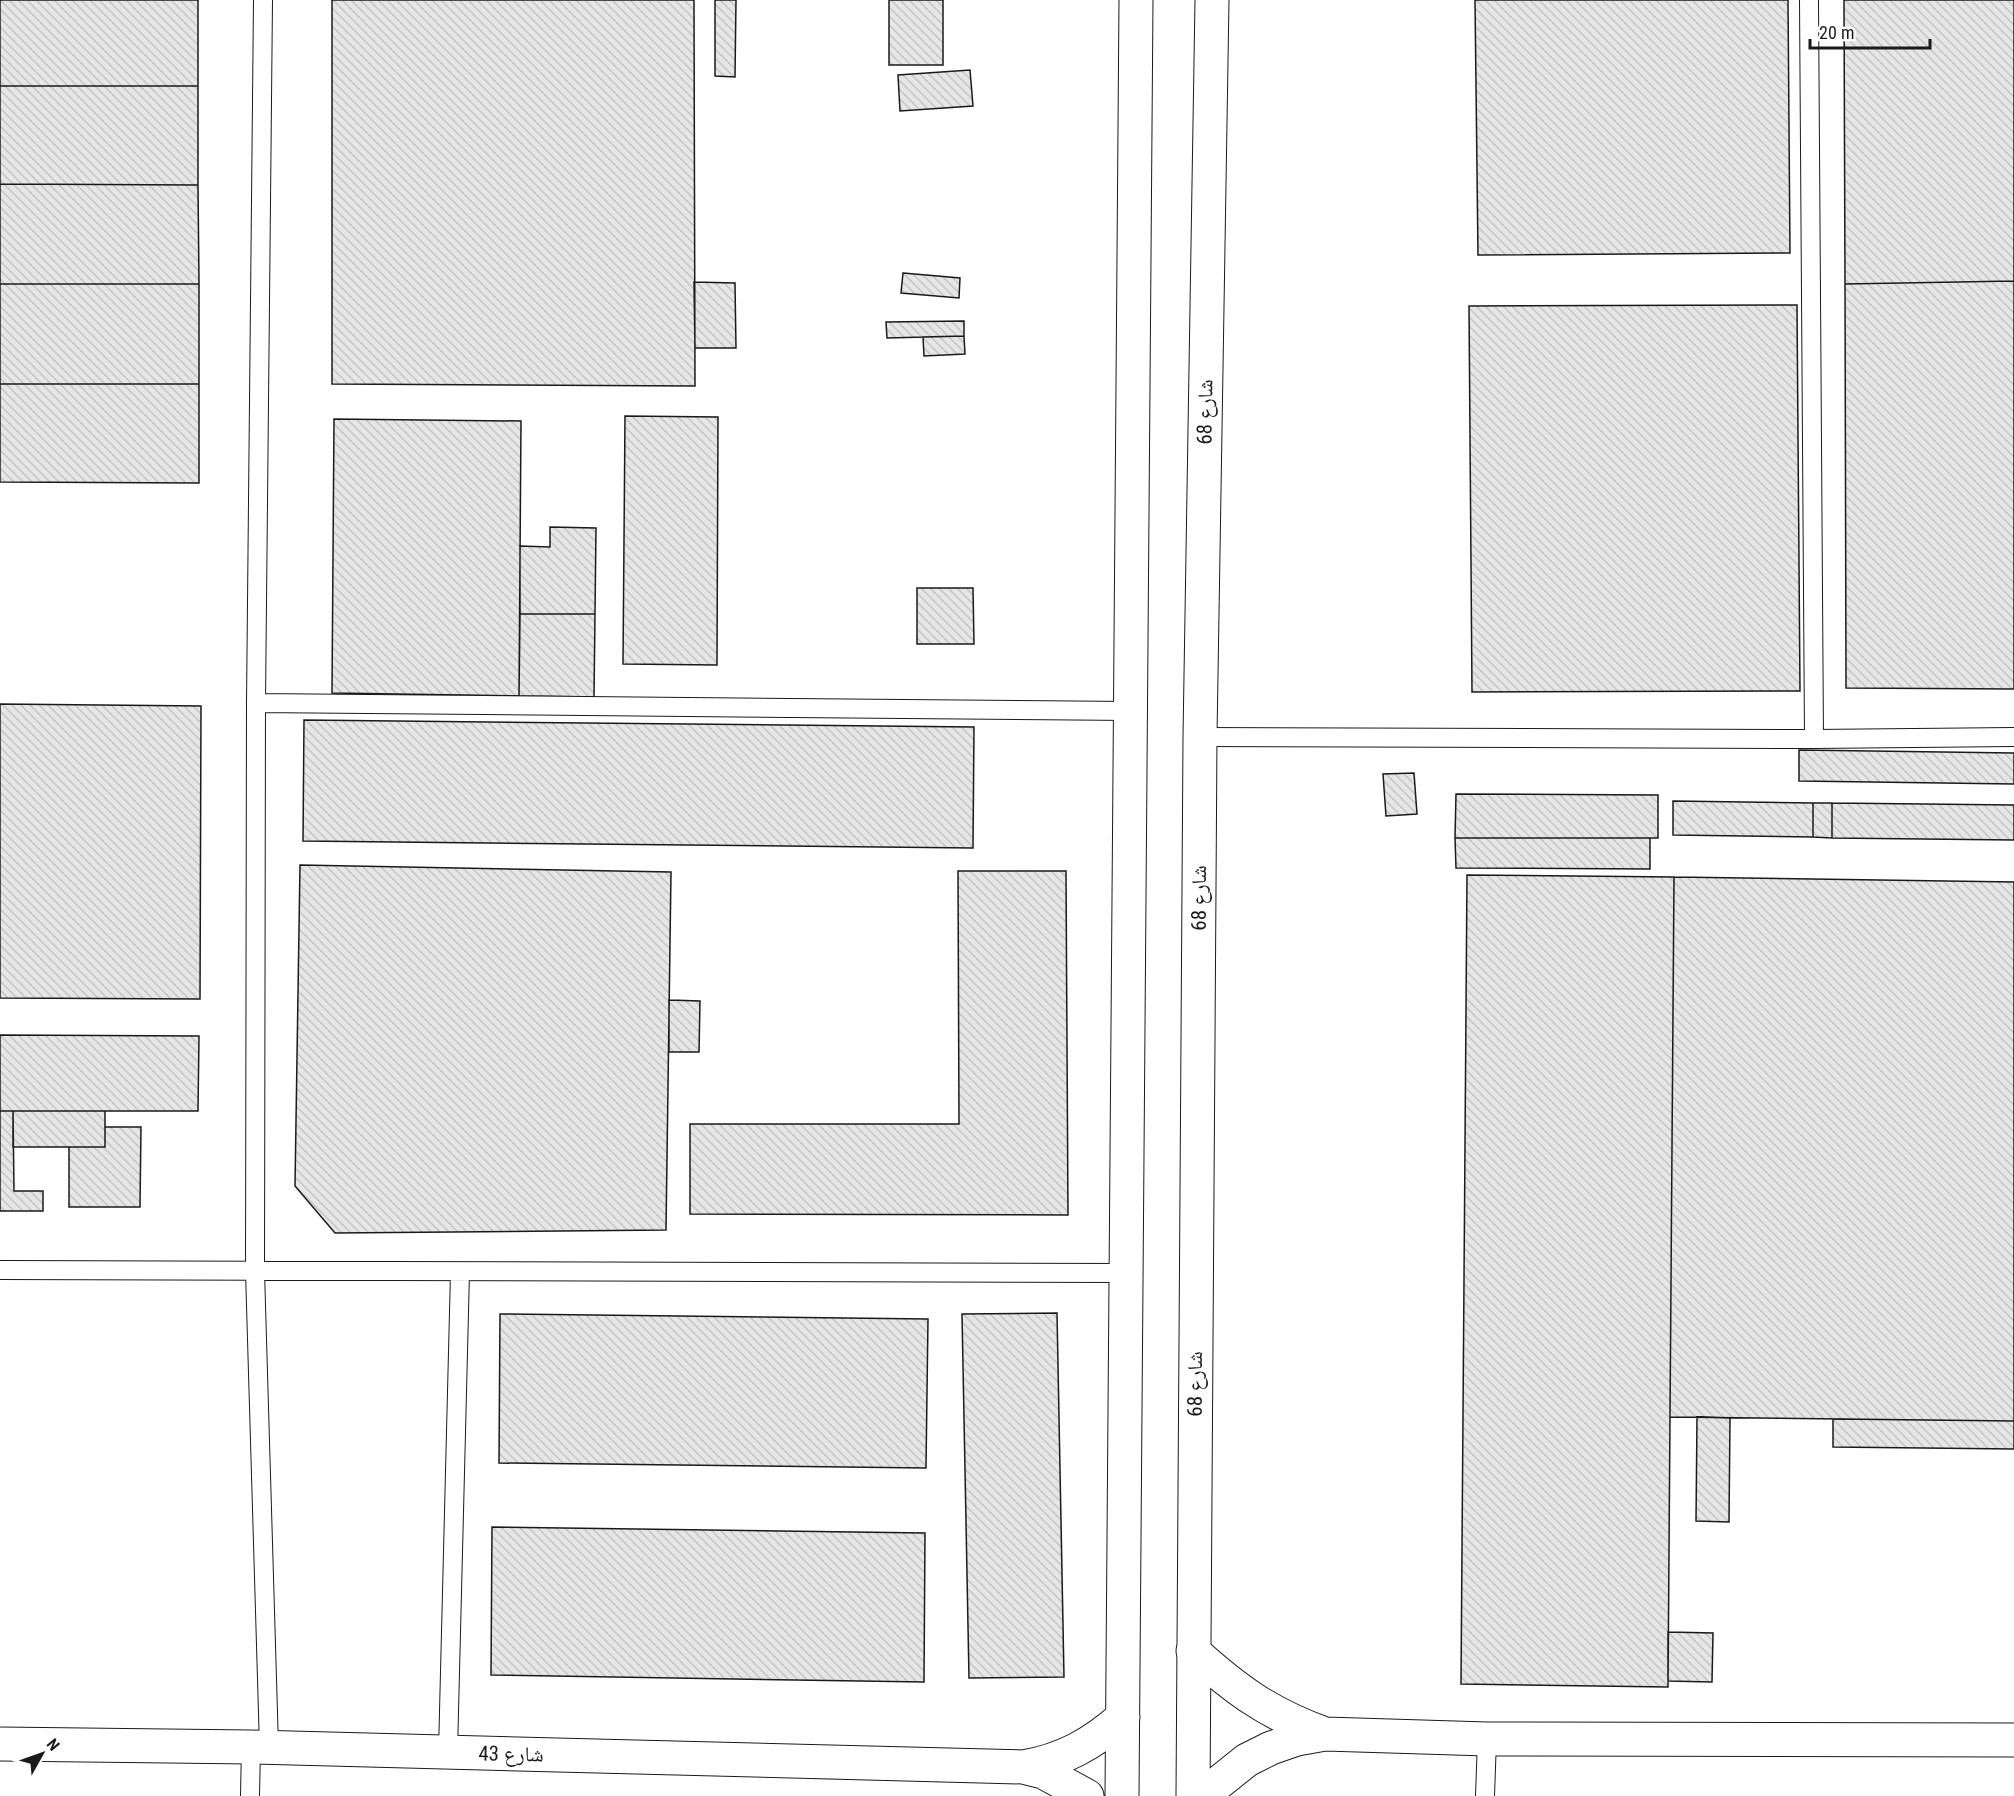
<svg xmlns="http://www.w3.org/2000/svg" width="2014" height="1796" font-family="'Roboto Condensed','Noto Naskh Arabic',sans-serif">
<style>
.building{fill:url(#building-back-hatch);stroke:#1a1a1a;stroke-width:1.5}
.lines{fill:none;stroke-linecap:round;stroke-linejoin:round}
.lane-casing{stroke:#1a1a1a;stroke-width:20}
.street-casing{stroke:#1a1a1a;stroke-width:35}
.secondary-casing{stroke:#1a1a1a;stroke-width:35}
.lane{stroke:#fff;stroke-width:18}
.street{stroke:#fff;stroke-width:33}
.secondary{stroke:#fff;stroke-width:33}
.labels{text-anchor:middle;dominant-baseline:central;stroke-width:4.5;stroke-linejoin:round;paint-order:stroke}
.street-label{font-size:21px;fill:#1a1a1a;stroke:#fff}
</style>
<defs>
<pattern id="building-back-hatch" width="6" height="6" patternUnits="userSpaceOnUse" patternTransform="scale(1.5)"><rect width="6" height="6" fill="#e6e6e6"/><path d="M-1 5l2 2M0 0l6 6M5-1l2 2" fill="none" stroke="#c5c5c5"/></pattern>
</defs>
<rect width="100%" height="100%" fill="#fff"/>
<path class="building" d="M 0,0 L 198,0 L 198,86 L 0,86 Z
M 332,0 L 694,0 L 695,386 L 332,384 Z
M 715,0 L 736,0 L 735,77 L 715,76 Z
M 889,0 L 943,0 L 943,65 L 889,65 Z
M 1475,0 L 1788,0 L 1790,253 L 1478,255 Z
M 1844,0 L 2014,0 L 2014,281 L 1845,284 Z
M 970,70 L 973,106 L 900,111 L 898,75 Z
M 0,86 L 198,86 L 198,185 L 0,184 Z
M 0,184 L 198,185 L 199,284 L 0,284 Z
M 903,273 L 960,278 L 959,298 L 901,293 Z
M 2014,281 L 2014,689 L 1846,688 L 1845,284 Z
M 694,282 L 735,283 L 736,348 L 695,348 Z
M 0,284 L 199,284 L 199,384 L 0,384 Z
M 1797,305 L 1800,691 L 1472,692 L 1469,306 Z
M 964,321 L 964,336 L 887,338 L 886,322 Z
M 964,336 L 965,354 L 924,356 L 923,337 Z
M 0,384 L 199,384 L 199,483 L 0,482 Z
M 625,416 L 718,417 L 717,665 L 623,664 Z
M 334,419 L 521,421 L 519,696 L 332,693 Z
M 550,527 L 596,528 L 595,614 L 520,614 L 520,546 L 550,547 Z
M 917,588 L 973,588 L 974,644 L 917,644 Z
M 520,614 L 595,614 L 594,697 L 519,696 Z
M 0,704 L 201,706 L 200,999 L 0,998 Z
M 304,720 L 974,727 L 973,848 L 303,841 Z
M 1799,750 L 2014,753 L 2014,784 L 1799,781 Z
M 1414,773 L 1417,814 L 1386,816 L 1383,774 Z
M 1456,794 L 1658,795 L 1658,838 L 1455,838 Z
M 1673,801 L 1813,803 L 1813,837 L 1673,835 Z
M 1813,803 L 1832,803 L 1832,838 L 1813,837 Z
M 1832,803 L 2014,805 L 2014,840 L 1832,838 Z
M 1455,838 L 1650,838 L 1650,869 L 1456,868 Z
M 300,865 L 671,872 L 666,1230 L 335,1233 L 295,1186 Z
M 958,871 L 1066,871 L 1068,1215 L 690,1214 L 690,1124 L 959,1124 Z
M 1467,875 L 1674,877 L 1668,1687 L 1461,1684 Z
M 1674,877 L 2014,882 L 2014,1421 L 1670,1417 Z
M 669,1000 L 700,1001 L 699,1052 L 669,1052 Z
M 0,1035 L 199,1036 L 198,1111 L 0,1111 Z
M 0,1111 L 13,1111 L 14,1191 L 43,1191 L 43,1211 L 0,1211 Z
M 13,1111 L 105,1111 L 105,1147 L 13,1147 Z
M 105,1127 L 141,1127 L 140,1207 L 69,1207 L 69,1147 L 105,1147 Z
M 1057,1313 L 1064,1677 L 969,1678 L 962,1314 Z
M 500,1314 L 928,1319 L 926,1468 L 499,1463 Z
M 1697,1417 L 1730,1418 L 1729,1522 L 1696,1521 Z
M 1833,1419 L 2014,1421 L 2014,1449 L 1833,1447 Z
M 492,1527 L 925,1533 L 924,1682 L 491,1675 Z
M 1668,1632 L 1713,1633 L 1712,1682 L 1668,1681 Z"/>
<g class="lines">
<defs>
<path id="lane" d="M 263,0 L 256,703 L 255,1271 L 269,1747
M 1809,0 L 1814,739
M 256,703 L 1131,711
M 1200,737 L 1814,739 L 2014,737
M 0,1270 L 1125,1273
M 448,1752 L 460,1272
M 250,1796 L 251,1747
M 1485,1796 L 1487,1739"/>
<path id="street" d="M 1193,1651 C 1236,1690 1269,1714 1325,1734
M 1202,1796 L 1247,1760 L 1271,1748 L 1297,1739 L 1325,1734 L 1487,1739 L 2014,1740"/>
<path id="secondary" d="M 0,1744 L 251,1747 L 1023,1767 C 1064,1760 1092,1744 1123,1717
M 1023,1767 L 1043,1772 L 1087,1796
M 1122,1796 L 1136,0
M 1193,1796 L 1200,737 L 1212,0"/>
</defs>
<use href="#lane" class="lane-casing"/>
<use href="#street" class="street-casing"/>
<use href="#secondary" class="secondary-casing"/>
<use href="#lane" class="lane"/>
<use href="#street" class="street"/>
<use href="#secondary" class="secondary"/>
</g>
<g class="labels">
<g class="street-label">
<text transform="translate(1205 412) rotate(-89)">شارع 68</text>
<text transform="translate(1199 898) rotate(-90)">شارع 68</text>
<text transform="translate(1195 1384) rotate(-90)">شارع 68</text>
<text transform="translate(511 1754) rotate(1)">شارع 43</text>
</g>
</g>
<g transform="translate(42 1754) rotate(50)" stroke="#ffffff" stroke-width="4.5" paint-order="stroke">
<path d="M0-4.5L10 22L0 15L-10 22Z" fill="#1a1a1a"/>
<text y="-9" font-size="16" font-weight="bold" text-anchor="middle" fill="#1a1a1a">N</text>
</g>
<path d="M1810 39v9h120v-9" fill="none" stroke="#1a1a1a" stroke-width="3"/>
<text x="1819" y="39" font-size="18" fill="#1a1a1a" stroke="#ffffff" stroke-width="4.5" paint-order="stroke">20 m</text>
</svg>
